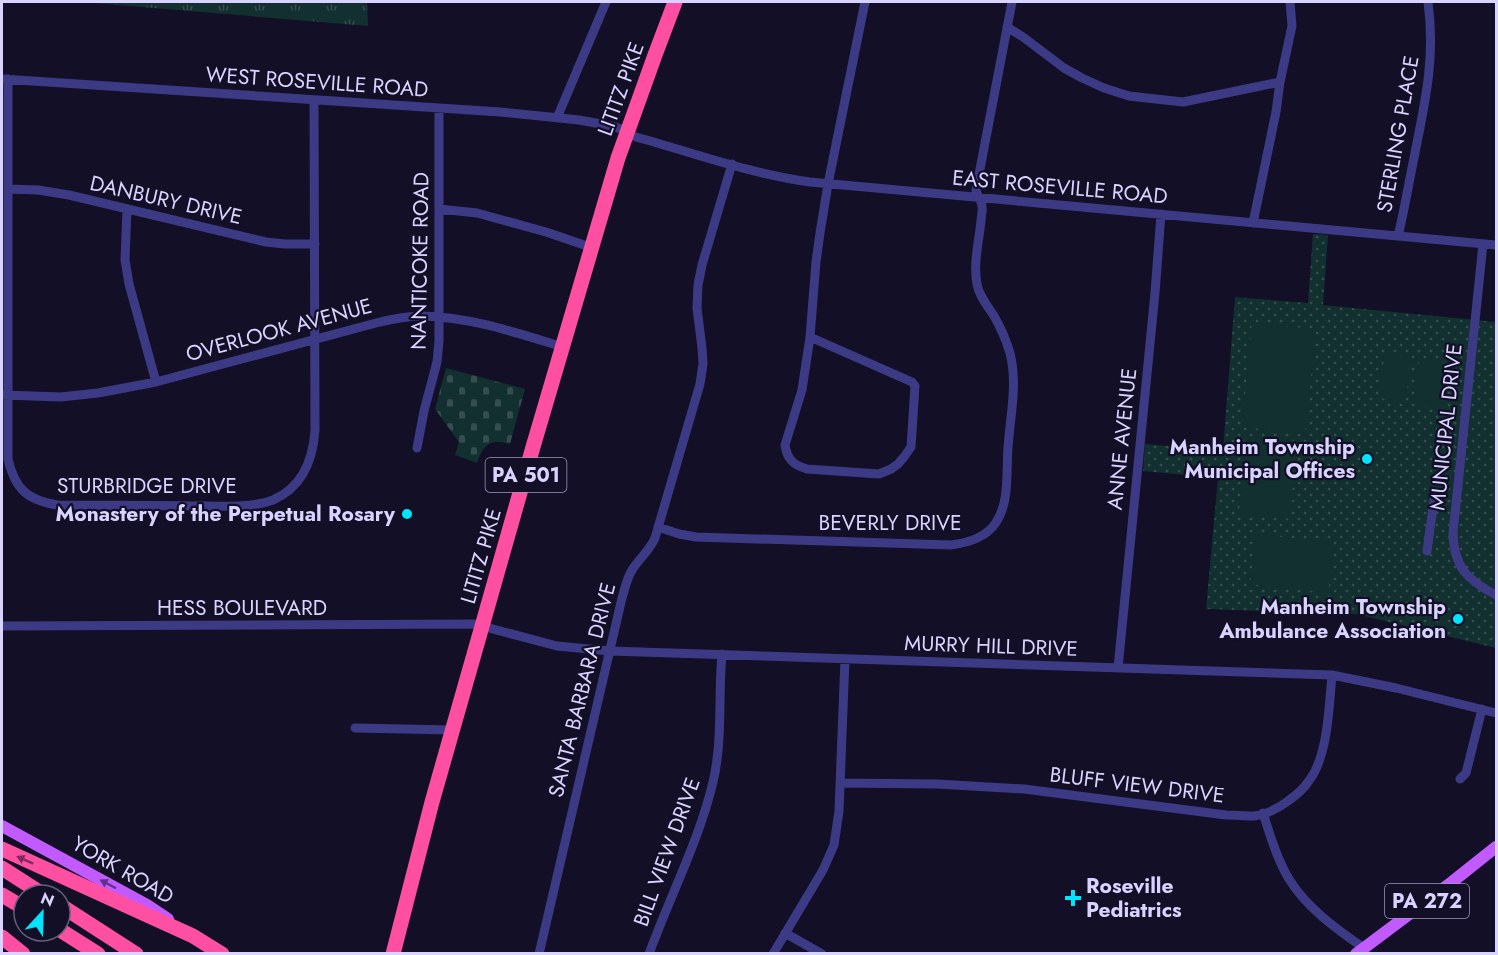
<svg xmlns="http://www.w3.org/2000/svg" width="1498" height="955" font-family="Jost,sans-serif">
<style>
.grass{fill:url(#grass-tufts)}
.cemetery{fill:url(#cemetery-stones)}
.park{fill:url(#park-dots)}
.pitch{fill:#12302f}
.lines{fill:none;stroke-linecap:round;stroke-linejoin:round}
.minor{stroke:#3d3a85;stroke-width:9}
.major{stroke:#c25bff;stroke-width:12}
.highway{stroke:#ff4fa3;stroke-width:15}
.oneway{fill:#7d2c5e}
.oneway2{fill:#623188}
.poi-dot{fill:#00e5ff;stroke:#130f26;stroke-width:2}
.labels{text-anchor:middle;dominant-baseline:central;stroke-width:4.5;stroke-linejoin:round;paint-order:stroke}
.shield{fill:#130f26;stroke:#9e99be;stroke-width:1.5}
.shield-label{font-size:20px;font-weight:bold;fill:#d9d4ff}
.street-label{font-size:21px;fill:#d9d4ff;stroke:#130f26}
.poi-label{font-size:21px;font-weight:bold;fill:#d9d4ff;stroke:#130f26;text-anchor:end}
</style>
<defs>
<pattern id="grass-tufts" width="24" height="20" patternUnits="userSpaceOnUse" patternTransform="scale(1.5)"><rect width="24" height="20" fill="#12302f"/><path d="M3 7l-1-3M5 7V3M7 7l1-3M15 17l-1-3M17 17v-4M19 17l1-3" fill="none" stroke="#344d4e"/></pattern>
<pattern id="cemetery-stones" width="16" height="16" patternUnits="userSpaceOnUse" patternTransform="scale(1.5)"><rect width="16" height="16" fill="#12302f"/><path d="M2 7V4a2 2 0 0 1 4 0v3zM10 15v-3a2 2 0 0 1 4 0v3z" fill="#344d4e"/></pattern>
<pattern id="park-dots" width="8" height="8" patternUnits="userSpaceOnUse" patternTransform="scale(1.5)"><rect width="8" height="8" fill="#12302f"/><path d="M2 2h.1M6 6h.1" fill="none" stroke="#344d4e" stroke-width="1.8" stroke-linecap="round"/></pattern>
</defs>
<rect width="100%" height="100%" fill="#130f26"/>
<path class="grass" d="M 82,2 L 367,2 L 368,26 Z"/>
<path class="cemetery" d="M 446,368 L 525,389 L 510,444 C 490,438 483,445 477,463 L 455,455 L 459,442 L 435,409 Z"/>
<path class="park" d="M 1313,234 L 1328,235 L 1323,305 L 1496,322 L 1496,648 L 1356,614 L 1206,609 L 1218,478 L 1143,471 L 1145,444 L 1223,450 L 1235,297 L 1308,303 Z"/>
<path class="pitch" d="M 1252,323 L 1316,329 L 1305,434 L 1242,427 Z
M 1385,354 L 1412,358 L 1405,402 L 1378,398 Z
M 1419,359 L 1447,363 L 1440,408 L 1413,404 Z
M 1245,436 L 1297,441 L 1290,519 L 1239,514 Z
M 1256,534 L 1334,543 L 1328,593 L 1250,584 Z"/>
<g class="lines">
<path class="minor" d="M 1007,27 L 1023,37 L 1064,68 L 1082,78 L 1104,88 L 1129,96 L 1183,102 L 1280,82 L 1292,26 L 1290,2
M 2,79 L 500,112 L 579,120 L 612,126 L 621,129 L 627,133 L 636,137 C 694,153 751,174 810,182 L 1496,245
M 8,79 L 8,459 C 15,489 27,500 57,505 C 103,505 149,505 195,506 C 217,506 253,508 273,500 C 303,487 313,460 315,430 L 314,100
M 557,118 L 606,2
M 8,189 L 38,190 L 69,195 L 266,242 L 285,244 L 315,244
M 127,209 L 125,260 L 129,284 L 156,382
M 439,209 L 477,213 L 546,232 L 593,248
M 1253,223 L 1276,112 L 1280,82
M 1398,236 C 1404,212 1408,187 1413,163 C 1424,106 1436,60 1428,2
M 1483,244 L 1453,533 C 1454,567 1467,580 1496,595
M 810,337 L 912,382 L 915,386 L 911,447 L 904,457 L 898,464 L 891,469 L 879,474 L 807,469 C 793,465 787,459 785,445 L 802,390 Z
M 810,337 L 816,262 L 820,233 L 828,184 L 865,2
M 3,395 L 61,397 L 98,393 L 156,382 L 376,323 C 392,319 407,316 422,316 C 471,317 517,333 563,347
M 417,448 L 424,411 L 437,362 L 439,341 L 439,108
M 658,527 L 679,534 L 696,537 L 951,545 C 967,543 985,538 995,524 C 1010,503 1006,473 1008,448 C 1010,416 1018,385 1010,353 C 1006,340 1001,328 994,316 C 987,305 979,296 977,284 C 973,264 979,241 981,221 C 981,216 983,211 982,207 C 982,201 977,196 976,190 L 1012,2
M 1427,551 L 1434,500
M 2,626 L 474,624 L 557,646 L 610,651 L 1332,675 L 1396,688 L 1496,713
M 1118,668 L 1155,293 L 1161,214
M 355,728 L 453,730
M 1460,779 L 1466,773 L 1482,709
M 840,783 L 937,784 L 1024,789 L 1226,815 C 1235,815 1245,816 1254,816 C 1265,815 1279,808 1288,801 C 1295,796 1303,790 1308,782 C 1328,758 1329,706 1332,675
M 1263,813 C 1270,835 1277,859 1289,879 C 1306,907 1336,929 1364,948
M 785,933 L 822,954
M 539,954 L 622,598 C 625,588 627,578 632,570 C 639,559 650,550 655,538 L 700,384 L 703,364 L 702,348 L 697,308 L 698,285 L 702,265 L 732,164
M 649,954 C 670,896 699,841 713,782 C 723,740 718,697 722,654
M 773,954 L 823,870 L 834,845 L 839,811 L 845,659"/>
<path class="major" d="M 2,826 L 147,905 L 168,919
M 1356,954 L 1452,882 L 1496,847"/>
<path class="highway" d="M 2,849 L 193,936 L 222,954
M 2,868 L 44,895
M 2,895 L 24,908
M 60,905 L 136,954
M 60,930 L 98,954
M 2,937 L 23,954
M 393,954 L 432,802 L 533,447 L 618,158 L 655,55 L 675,2"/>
</g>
<defs><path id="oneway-solid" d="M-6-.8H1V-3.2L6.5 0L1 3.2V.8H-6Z" transform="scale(1.5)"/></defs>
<use class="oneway" href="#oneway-solid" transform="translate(25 860) rotate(-156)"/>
<use class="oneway2" href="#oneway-solid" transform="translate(108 884) rotate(-152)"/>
<g class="poi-dot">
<circle cx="1367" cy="459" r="6"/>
<circle cx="407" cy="514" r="6"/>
<circle cx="1458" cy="619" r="6"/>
<path d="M1070 889h6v6h6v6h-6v6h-6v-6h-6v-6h6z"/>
</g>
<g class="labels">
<g class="shield">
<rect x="485.5" y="458" width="81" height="34" rx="4.5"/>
<rect x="1385" y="884" width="84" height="34" rx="4.5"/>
</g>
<g class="shield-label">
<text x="526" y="475">PA 501</text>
<text x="1427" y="901">PA 272</text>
</g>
<g class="street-label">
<text transform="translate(317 82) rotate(4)">WEST ROSEVILLE ROAD</text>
<text transform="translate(621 89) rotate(-70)">LITITZ PIKE</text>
<text transform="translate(1398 134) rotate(-80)">STERLING PLACE</text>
<text transform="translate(1060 187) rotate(5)">EAST ROSEVILLE ROAD</text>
<text transform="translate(166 200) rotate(13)">DANBURY DRIVE</text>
<text transform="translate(420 261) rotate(-89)">NANTICOKE ROAD</text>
<text transform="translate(279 330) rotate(-15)">OVERLOOK AVENUE</text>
<text transform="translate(1446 427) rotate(-84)">MUNICIPAL DRIVE</text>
<text transform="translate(1122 439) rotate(-84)">ANNE AVENUE</text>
<text x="147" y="486">STURBRIDGE DRIVE</text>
<text x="890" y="523">BEVERLY DRIVE</text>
<text transform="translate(481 556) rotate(-74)">LITITZ PIKE</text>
<text x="242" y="608">HESS BOULEVARD</text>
<text transform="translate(991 646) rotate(2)">MURRY HILL DRIVE</text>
<text transform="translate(582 690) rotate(-76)">SANTA BARBARA DRIVE</text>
<text transform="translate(1137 785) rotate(7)">BLUFF VIEW DRIVE</text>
<text transform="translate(667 852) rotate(-70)">BILL VIEW DRIVE</text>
<text transform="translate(123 870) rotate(30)">YORK ROAD</text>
</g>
<g class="poi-label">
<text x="1355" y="447">Manheim Township<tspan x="1355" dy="24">Municipal Offices</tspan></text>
<text x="395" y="514">Monastery of the Perpetual Rosary</text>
<text x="1446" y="607">Manheim Township<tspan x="1446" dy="24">Ambulance Association</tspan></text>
<text x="1086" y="886" text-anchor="start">Roseville<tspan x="1086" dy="24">Pediatrics</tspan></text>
</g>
</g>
<rect width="1498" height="955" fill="none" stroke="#d9d4ff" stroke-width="6"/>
<g transform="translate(42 913) rotate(22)"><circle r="28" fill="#130f26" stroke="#625e7d" stroke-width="1.5"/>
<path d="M0-4.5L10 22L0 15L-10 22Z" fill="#00e5ff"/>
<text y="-9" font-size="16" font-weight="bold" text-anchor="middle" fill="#d9d4ff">N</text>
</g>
</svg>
